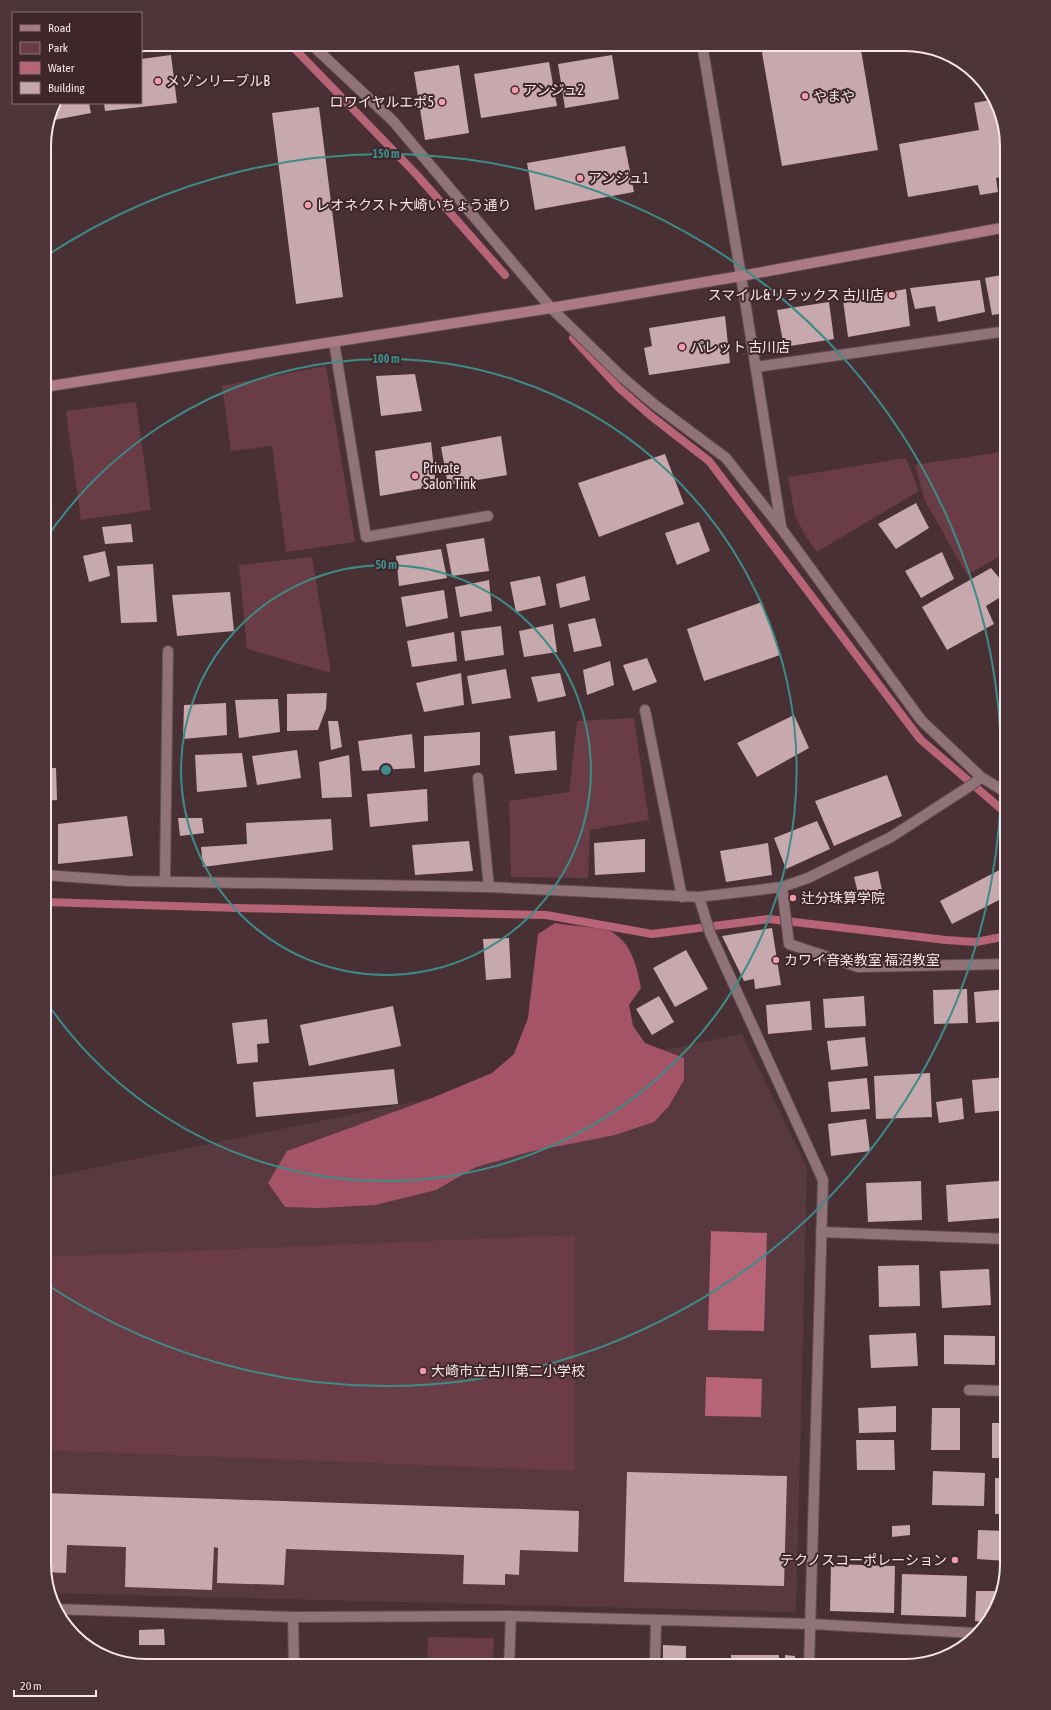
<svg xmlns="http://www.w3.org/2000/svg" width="1051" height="1710" font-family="'Asap Condensed','Noto Sans JP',sans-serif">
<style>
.built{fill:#593940}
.green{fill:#693c46}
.forest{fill:#a55468}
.water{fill:#b76477}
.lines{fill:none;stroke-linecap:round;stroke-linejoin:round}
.stream{stroke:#b76477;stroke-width:8}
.building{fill:#c7a8ad}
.lane-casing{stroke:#624d51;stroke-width:12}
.street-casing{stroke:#624d51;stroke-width:12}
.secondary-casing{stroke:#624d51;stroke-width:12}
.lane{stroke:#907378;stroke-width:10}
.street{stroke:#907378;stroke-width:10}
.secondary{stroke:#ac7a85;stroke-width:10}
.ring{fill:none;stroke:#3d8c87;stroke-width:2}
.poi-dot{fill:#f29aad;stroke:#3e262b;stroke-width:1.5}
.labels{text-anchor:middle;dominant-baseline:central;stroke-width:4;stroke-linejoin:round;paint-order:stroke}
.poi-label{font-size:14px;fill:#f7e6e9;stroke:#3e262b;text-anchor:start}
.rim{fill:none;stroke:#f7e6e9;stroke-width:2}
.centre{fill:#3d8c87;stroke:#3e262b;stroke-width:2}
.ring-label{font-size:12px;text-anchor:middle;font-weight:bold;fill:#3d8c87;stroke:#3e262b;stroke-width:4;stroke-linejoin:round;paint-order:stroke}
</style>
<rect width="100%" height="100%" fill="#493035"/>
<path class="built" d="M 742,1034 L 807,1168 L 796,1612 L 51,1593 L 44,1564 L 44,1178 Z"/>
<path class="green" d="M 326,366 L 355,542 L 286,552 L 272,446 L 231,451 L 222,386 Z
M 136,402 L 151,510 L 81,520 L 66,411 Z
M 1007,451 L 1007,563 L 1000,556 L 967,575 L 924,499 L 915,465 Z
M 906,458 L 919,491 L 817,552 L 805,535 L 795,516 L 788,477 Z
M 312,557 L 331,673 L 247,649 L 239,565 Z
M 634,718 L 649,820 L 590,830 L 588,878 L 511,877 L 509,801 L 569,792 L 577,721 Z
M 575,1235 L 575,1471 L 44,1450 L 44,1257 Z
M 428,1637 L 494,1638 L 493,1666 L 427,1666 Z"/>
<path class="forest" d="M 555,923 C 565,925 606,928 612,932 C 632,944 637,967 641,988 L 629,1005 L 633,1026 L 645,1043 L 684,1058 L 684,1080 L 669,1106 L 654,1122 L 615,1135 L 529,1152 L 476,1167 L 436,1190 L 375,1205 L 319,1208 L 285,1207 L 268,1183 L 287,1151 L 432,1098 L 492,1073 L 514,1054 L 528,1018 L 538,934 Z"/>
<path class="water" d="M 711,1231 L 767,1233 L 764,1331 L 708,1330 Z
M 706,1377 L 762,1379 L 761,1417 L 705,1416 Z"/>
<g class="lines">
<path class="stream" d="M 290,44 L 417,175 L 505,275
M 573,338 L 619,388 L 651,416 L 709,461 L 920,739 L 1007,814
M 44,902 L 238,908 L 546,915 L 652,934 L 769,919 L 946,940 L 976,942 L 1007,936"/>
</g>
<path class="building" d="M 768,44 L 860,44 L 878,150 L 782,166 L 762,53 Z
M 171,55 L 177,103 L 105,111 L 104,103 L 141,103 L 141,59 Z
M 612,55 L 619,99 L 565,108 L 558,64 Z
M 549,62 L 557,106 L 481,118 L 474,74 Z
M 459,65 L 469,133 L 425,140 L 414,72 Z
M 995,99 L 1007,146 L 1007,176 L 996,178 L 998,192 L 980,195 L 978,185 L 908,197 L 899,144 L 979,130 L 974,103 Z
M 54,103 L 89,103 L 91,113 L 49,121 Z
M 319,107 L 343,297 L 296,304 L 272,113 Z
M 625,146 L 634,192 L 535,210 L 527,163 Z
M 1007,274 L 1007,313 L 992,315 L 985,278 Z
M 980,280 L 985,312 L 938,322 L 935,306 L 915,309 L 910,288 Z
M 906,289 L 910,326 L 848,337 L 843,300 Z
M 829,302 L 834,339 L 784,347 L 777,310 Z
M 725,316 L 730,363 L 649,375 L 644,348 L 652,346 L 649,328 Z
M 415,374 L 422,411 L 381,416 L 376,376 Z
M 501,436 L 507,475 L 448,485 L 441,447 Z
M 431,442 L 436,486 L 380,496 L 375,451 Z
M 665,454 L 684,504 L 599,537 L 578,483 Z
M 916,503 L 929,528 L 896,549 L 878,524 Z
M 699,522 L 710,551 L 677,565 L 665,533 Z
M 131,524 L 133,542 L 105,544 L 102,527 Z
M 484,538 L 489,571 L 452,576 L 446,544 Z
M 441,549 L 447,578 L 399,586 L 396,556 Z
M 105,551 L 110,576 L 89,582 L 83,556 Z
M 942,552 L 954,579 L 921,598 L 905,571 Z
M 153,564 L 157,622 L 121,623 L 117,566 Z
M 991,568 L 1007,587 L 1007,593 L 986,606 L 994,624 L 947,650 L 922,607 Z
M 540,576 L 546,605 L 516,612 L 510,582 Z
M 585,576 L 590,600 L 560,608 L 556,584 Z
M 489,580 L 492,611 L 460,617 L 455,587 Z
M 444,590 L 448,618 L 406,627 L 401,597 Z
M 230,592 L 234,631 L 177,636 L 172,595 Z
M 762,602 L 780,655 L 704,681 L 687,629 Z
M 595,618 L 602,646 L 574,652 L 568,624 Z
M 553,624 L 557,652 L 524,657 L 519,631 Z
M 501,626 L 504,655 L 465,661 L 461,631 Z
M 454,632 L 457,661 L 412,667 L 407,641 Z
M 647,658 L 657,682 L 633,691 L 623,665 Z
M 610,661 L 614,685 L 587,695 L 583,670 Z
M 506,669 L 511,698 L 472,704 L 467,676 Z
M 461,673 L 464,705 L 424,712 L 416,683 Z
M 560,673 L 566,696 L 538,702 L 531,677 Z
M 327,693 L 326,709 L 318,730 L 287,731 L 287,694 Z
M 278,699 L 280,732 L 239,738 L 235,700 Z
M 226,703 L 227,735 L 183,739 L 184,705 Z
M 794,715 L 809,748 L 757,777 L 737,743 Z
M 328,721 L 338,721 L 342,747 L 331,750 Z
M 555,731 L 557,770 L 515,774 L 509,736 Z
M 480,732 L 480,765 L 424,772 L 424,736 Z
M 412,734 L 415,768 L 362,771 L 358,741 Z
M 297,750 L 301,778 L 257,785 L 252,756 Z
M 242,753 L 247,787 L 197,792 L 195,755 Z
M 349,755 L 352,797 L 322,798 L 319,762 Z
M 44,768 L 56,768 L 57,800 L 44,801 Z
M 887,775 L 902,816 L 834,846 L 815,801 Z
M 427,789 L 428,821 L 370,827 L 367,794 Z
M 127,816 L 133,856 L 58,864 L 58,824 Z
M 178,818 L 202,818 L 204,833 L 180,836 Z
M 331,819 L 333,850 L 203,867 L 201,847 L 247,844 L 246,823 Z
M 817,821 L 830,849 L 786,869 L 774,838 Z
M 645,839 L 645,872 L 595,875 L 594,843 Z
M 469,841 L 473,871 L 415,875 L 412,845 Z
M 768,843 L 772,875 L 726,882 L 720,851 Z
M 45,846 L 49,863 L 44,863 Z
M 1007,866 L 1007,896 L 952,924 L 940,901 Z
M 878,871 L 883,895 L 860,901 L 854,877 Z
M 772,928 L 781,985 L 755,989 L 754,979 L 744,981 L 722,936 Z
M 509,938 L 511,978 L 486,980 L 483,939 Z
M 686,950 L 708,989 L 675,1007 L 653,968 Z
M 967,989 L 968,1023 L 934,1024 L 933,990 Z
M 1007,989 L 1007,1021 L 976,1023 L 974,992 Z
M 659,996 L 674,1022 L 652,1035 L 636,1009 Z
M 864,996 L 866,1026 L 825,1028 L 823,999 Z
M 810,1001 L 812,1030 L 768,1034 L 766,1005 Z
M 393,1006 L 401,1046 L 309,1066 L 300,1025 Z
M 267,1019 L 269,1043 L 257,1044 L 258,1062 L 237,1064 L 232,1023 Z
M 865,1037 L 868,1066 L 831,1070 L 827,1041 Z
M 394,1069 L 398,1104 L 256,1117 L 253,1082 Z
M 930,1073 L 932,1117 L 876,1119 L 874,1076 Z
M 1007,1077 L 1007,1110 L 975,1113 L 972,1080 Z
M 867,1078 L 870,1109 L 831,1112 L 828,1082 Z
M 962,1098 L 964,1119 L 939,1123 L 936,1102 Z
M 866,1119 L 870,1151 L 831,1156 L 828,1124 Z
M 921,1181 L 922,1220 L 868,1222 L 866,1183 Z
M 999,1181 L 1001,1218 L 948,1222 L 946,1185 Z
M 919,1265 L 920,1306 L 879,1307 L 878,1266 Z
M 989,1269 L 991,1305 L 942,1308 L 940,1271 Z
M 916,1333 L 918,1366 L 871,1368 L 869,1335 Z
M 944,1335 L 995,1336 L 995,1365 L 944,1364 Z
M 896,1406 L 896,1432 L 859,1433 L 858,1408 Z
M 932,1408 L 960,1408 L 960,1450 L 931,1450 Z
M 992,1423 L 1007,1423 L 1007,1458 L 992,1458 Z
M 856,1440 L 894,1440 L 895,1470 L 857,1470 Z
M 933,1471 L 985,1473 L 984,1506 L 932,1505 Z
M 627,1472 L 787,1476 L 784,1586 L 624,1582 Z
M 995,1478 L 1007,1478 L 1007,1514 L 995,1514 Z
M 44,1493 L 579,1511 L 578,1552 L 520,1550 L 519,1575 L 505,1574 L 505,1585 L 463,1584 L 464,1555 L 286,1549 L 284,1585 L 217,1583 L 218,1548 L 214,1547 L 212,1590 L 125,1587 L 126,1547 L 67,1545 L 66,1573 L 46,1572 L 44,1564 Z
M 910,1525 L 910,1535 L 892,1537 L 892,1526 Z
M 978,1530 L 1007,1531 L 1007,1561 L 977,1559 Z
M 831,1564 L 895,1566 L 894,1613 L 830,1611 Z
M 902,1574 L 967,1576 L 966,1617 L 901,1615 Z
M 976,1591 L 1000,1591 L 993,1615 L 987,1622 L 975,1621 Z
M 164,1629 L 165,1645 L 139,1645 L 139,1630 Z
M 663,1645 L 686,1646 L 686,1666 L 663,1666 Z
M 731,1655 L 779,1655 L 779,1666 L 731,1666 Z
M 785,1655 L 795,1656 L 795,1666 L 785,1666 Z
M 116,1658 L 131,1658 L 130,1663 Z
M 142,1659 L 183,1660 L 183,1666 L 142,1666 Z
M 198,1659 L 241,1662 L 241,1666 L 197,1666 Z
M 579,1661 L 634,1663 L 633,1666 L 579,1666 Z
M 250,1662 L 274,1665 L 274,1666 L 249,1666 Z
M 321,1662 L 366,1664 L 366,1666 L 321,1666 Z
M 374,1663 L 395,1665 L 395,1666 L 373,1666 Z"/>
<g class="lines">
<defs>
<path id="lane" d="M 821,1232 L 1007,1239
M 969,1390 L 1007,1391
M 293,1617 L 294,1666"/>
<path id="street" d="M 311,44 L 393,121 L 551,308 L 622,377 L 655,405 L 726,458 L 781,528 L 921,720 L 981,777 L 1007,793
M 702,44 L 741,276 L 781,526
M 334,342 L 366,537 L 488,516
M 756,367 L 1007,331
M 645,710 L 682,897
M 478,778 L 489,887
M 44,875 L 128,881 L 489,887 L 699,897 L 782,887 L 808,878 L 891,837 L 973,784 L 981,777
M 165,881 L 168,651
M 782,887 L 789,944 L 858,967 L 1005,964
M 699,897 L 710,933 L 823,1180 L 809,1666
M 55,1609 L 293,1617 L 511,1616 L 811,1624 L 974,1633
M 509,1666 L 511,1616
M 655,1666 L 656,1620"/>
<path id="secondary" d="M 44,387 L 551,308 L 741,276 L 1007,227"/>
</defs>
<use href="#lane" class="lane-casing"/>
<use href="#street" class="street-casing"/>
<use href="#secondary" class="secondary-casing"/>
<use href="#lane" class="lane"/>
<use href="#street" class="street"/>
<use href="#secondary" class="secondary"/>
</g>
<g class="ring">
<circle cx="386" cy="770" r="205"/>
<path d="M45 540A411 411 0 1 1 45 1000"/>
<path d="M46 256A616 616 0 1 1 46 1284"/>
</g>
<g class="poi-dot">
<circle cx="158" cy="81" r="4"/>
<circle cx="515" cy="90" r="4"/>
<circle cx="805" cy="96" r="4"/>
<circle cx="442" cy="102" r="4"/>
<circle cx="580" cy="178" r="4"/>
<circle cx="308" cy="205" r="4"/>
<circle cx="892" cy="295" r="4"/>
<circle cx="682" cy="347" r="4"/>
<circle cx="415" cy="476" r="4"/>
<circle cx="793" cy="898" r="4"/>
<circle cx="776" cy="960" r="4"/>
<circle cx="423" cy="1371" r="4"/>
<circle cx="955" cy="1560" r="4"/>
</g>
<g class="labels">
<g class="poi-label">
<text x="166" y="81">メゾンリーブルB</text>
<text x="523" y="90">アンジュ2</text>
<text x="813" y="96">やまや</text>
<text x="434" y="102" text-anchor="end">ロワイヤルエポ5</text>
<text x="588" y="178">アンジュ1</text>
<text x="316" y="205">レオネクスト大崎いちょう通り</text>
<text x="884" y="295" text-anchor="end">スマイル&amp;リラックス 古川店</text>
<text x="690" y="347">パレット 古川店</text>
<text x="423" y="468">Private<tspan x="423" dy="16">Salon Tink</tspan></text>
<text x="801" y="898">辻分珠算学院</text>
<text x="784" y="960">カワイ音楽教室 福沼教室</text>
<text x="431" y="1371">大崎市立古川第二小学校</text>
<text x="947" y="1560" text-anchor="end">テクノスコーポレーション</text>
</g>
</g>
<path d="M0 0H1051V1710H0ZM146 51H905A95 95 0 0 1 1000 146V1564A95 95 0 0 1 905 1659H146A95 95 0 0 1 51 1564V146A95 95 0 0 1 146 51Z" fill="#4d353a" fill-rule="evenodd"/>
<path class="rim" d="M146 51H905A95 95 0 0 1 1000 146V1564A95 95 0 0 1 905 1659H146A95 95 0 0 1 51 1564V146A95 95 0 0 1 146 51Z"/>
<circle cx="386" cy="770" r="6" class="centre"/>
<g class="ring-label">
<text x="386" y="158">150 m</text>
<text x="386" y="363">100 m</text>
<text x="386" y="569">50 m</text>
</g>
<rect x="12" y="12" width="130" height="92" fill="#3e262b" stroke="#887377"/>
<rect x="20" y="25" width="20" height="6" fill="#ac7a85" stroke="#887377"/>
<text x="48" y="32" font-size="12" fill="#f7e6e9">Road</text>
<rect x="20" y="42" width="20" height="12" fill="#693c46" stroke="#887377"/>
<text x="48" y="52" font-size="12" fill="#f7e6e9">Park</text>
<rect x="20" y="62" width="20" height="12" fill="#b76477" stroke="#887377"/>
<text x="48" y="72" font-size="12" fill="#f7e6e9">Water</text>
<rect x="20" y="82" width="20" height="12" fill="#c7a8ad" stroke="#887377"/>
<text x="48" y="92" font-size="12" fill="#f7e6e9">Building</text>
<path d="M14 1690v6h82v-6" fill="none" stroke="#f7e6e9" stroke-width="2"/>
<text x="20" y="1690" font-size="12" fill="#f7e6e9" stroke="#3e262b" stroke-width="3" paint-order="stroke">20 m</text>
</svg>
